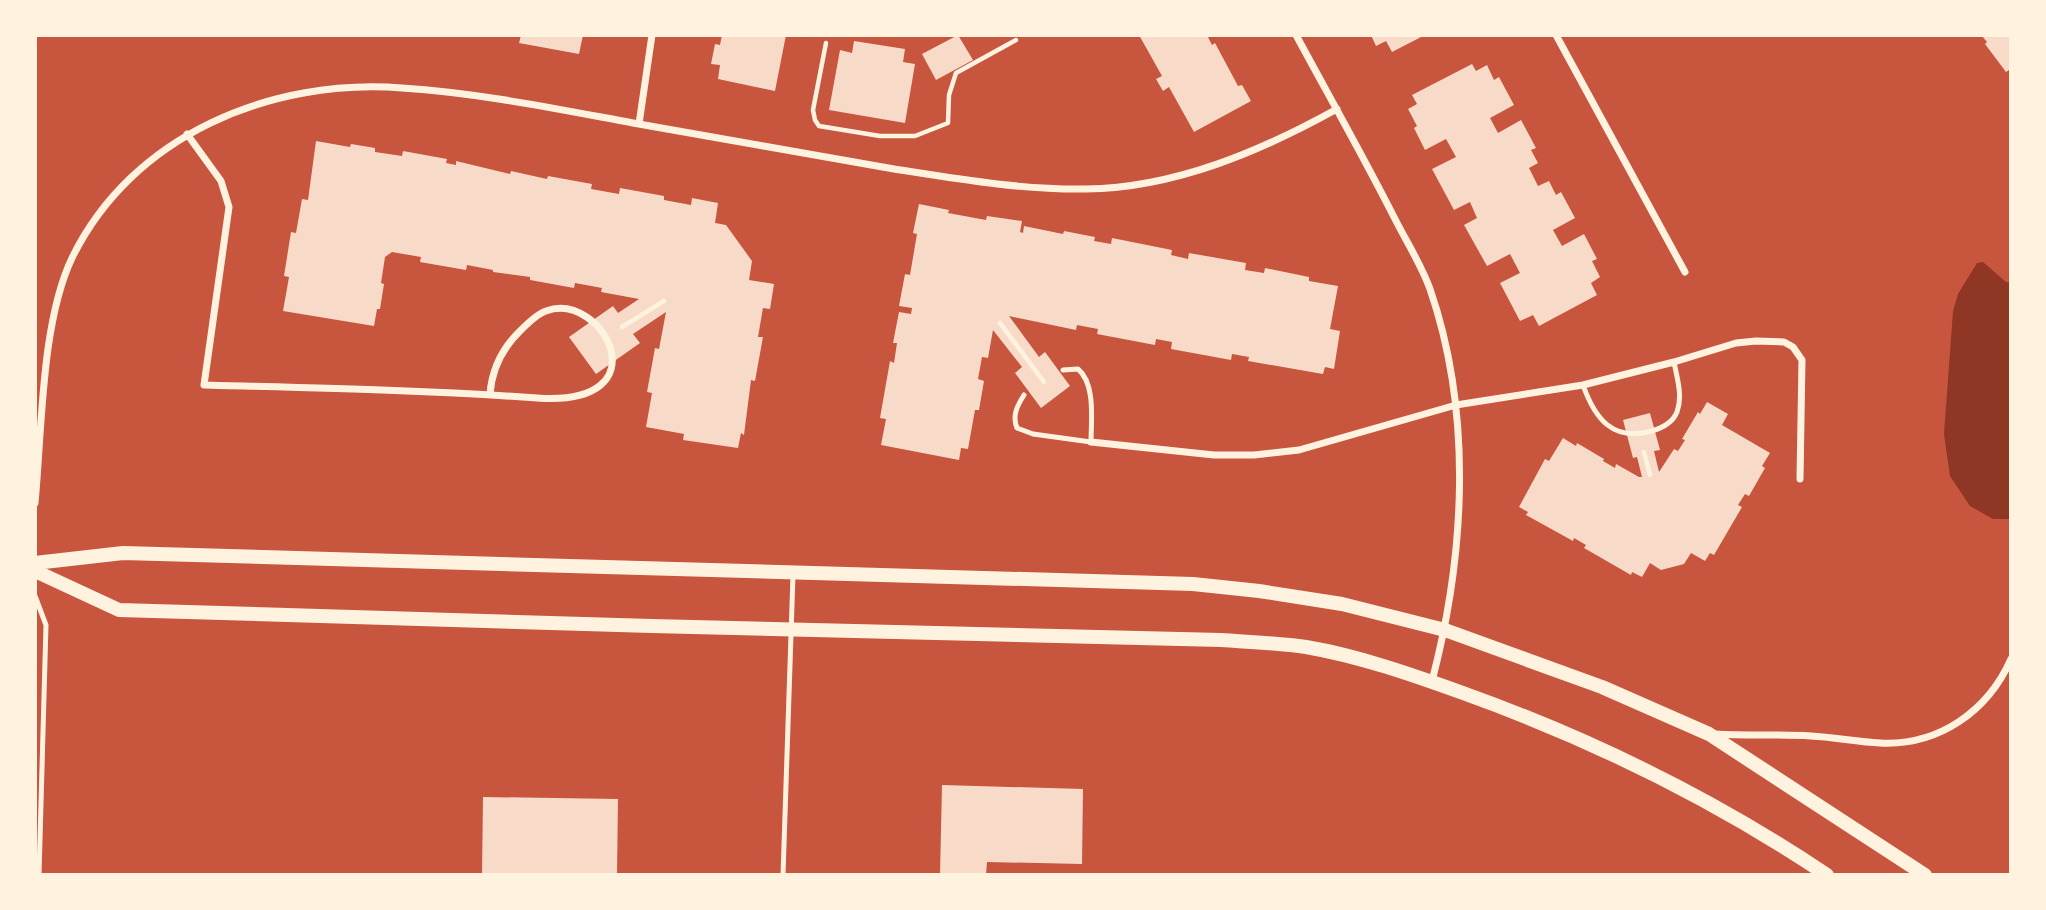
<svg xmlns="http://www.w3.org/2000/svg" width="2046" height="910" font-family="Mulish,sans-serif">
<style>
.water{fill:#8f3625}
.building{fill:#f7dbc8}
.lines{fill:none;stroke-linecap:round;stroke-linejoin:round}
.path{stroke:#fff3e0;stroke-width:4.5}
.service{stroke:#fff3e0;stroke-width:5}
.minor{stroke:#fff3e0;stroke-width:7}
.secondary{stroke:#fff3e0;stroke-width:14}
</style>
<rect width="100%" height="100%" fill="#c8553d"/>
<path class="water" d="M 1983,262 L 2006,282 L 2011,282 L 2010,519 L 1993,519 L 1970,506 L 1950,476 L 1944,434 L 1953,311 L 1958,294 L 1977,263 Z"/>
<path class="building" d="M 521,35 L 583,35 L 579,54 L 519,43 Z
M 722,35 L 786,35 L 775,91 L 718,79 L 720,65 L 711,64 L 715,44 L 720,45 Z
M 958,35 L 973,60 L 936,80 L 922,54 Z
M 1139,35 L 1207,35 L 1212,45 L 1215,43 L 1238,86 L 1242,85 L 1251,101 L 1194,132 L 1169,87 L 1163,91 L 1156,79 L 1162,76 Z
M 1371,35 L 1425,35 L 1392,52 L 1386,41 L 1376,46 Z
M 1981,35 L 2011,35 L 2011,73 L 2009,70 L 2006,72 L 1985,44 L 1987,42 Z
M 854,41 L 905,49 L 903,62 L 915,64 L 905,123 L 829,110 L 840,50 L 852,53 Z
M 1472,64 L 1476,71 L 1487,65 L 1494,80 L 1499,77 L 1514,105 L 1490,118 L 1498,133 L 1521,120 L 1536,148 L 1531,150 L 1538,163 L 1529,168 L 1538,186 L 1549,181 L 1556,195 L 1561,192 L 1575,218 L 1553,230 L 1562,246 L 1584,234 L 1597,259 L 1592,261 L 1600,277 L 1591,283 L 1597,295 L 1539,326 L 1533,315 L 1520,321 L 1500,283 L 1520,273 L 1510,254 L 1487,266 L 1464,225 L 1477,218 L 1470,202 L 1454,210 L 1432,169 L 1456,157 L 1446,139 L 1425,150 L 1414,128 L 1417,126 L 1408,109 L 1417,104 L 1412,95 Z
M 316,141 L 350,147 L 351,144 L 375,148 L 375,152 L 402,156 L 403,151 L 447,159 L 446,163 L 456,165 L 456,161 L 510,174 L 511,171 L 547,179 L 548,176 L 592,184 L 591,189 L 619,194 L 620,188 L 664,196 L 664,200 L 691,205 L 692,198 L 718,203 L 715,223 L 726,225 L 752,261 L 749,280 L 774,284 L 770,309 L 763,308 L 758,337 L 763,337 L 755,381 L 751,380 L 744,435 L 741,433 L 738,448 L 683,440 L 684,434 L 646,427 L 652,393 L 647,392 L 655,348 L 659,349 L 666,312 L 633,334 L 640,343 L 596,374 L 569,337 L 613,306 L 618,313 L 639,299 L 601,292 L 602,288 L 575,283 L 574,288 L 530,280 L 530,277 L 493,272 L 493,270 L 467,265 L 466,270 L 420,262 L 421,257 L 392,252 L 385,257 L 381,283 L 384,284 L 380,309 L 377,309 L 374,326 L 283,311 L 289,277 L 284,276 L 291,232 L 296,233 L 302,199 L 308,200 Z
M 919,204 L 949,210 L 948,213 L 986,220 L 987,216 L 1022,221 L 1020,232 L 1023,233 L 1024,226 L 1063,234 L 1064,231 L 1095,237 L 1094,241 L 1111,244 L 1112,238 L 1172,250 L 1171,255 L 1188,259 L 1189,253 L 1246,263 L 1245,270 L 1264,273 L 1265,268 L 1309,277 L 1309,281 L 1338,286 L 1330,329 L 1340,331 L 1334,369 L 1325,367 L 1323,374 L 1248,361 L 1249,357 L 1232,354 L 1231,360 L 1171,349 L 1172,342 L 1156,339 L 1155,345 L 1097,334 L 1098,329 L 1077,325 L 1076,330 L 1009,316 L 1039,357 L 1045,352 L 1070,386 L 1041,408 L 1015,373 L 1022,367 L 993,330 L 988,358 L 982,357 L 978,379 L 984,381 L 979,410 L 975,410 L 968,449 L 961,448 L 959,460 L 881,445 L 886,419 L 880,418 L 890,361 L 894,363 L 897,343 L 893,343 L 899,312 L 911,314 L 912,308 L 899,306 L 905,274 L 910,275 L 917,234 L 913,233 Z
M 1707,402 L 1728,414 L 1722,425 L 1770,453 L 1762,466 L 1765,468 L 1749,496 L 1745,494 L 1738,505 L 1742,507 L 1714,555 L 1710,553 L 1705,561 L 1691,553 L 1684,564 L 1661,570 L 1650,563 L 1642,577 L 1632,572 L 1631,575 L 1584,548 L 1586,545 L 1574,538 L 1573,541 L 1526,515 L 1528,512 L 1519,507 L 1545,459 L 1549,461 L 1563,438 L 1576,446 L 1577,443 L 1604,459 L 1603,461 L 1615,468 L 1616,464 L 1639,477 L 1642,477 L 1637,457 L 1633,458 L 1623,420 L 1650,413 L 1660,450 L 1654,451 L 1659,472 L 1674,449 L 1678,451 L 1685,440 L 1682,439 L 1698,412 L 1700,414 Z
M 942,785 L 1083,789 L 1082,864 L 987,862 L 986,875 L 940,875 Z
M 483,797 L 618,799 L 617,875 L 482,875 Z"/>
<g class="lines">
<path class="path" d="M 826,43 L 813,110 L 815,120 L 819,126 L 880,136 L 915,136 L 948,123 L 949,95 L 956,73 L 1016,40
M 1000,323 L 1044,382
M 622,327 L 664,301
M 1644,452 L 1650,475"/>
<path class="service" d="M 1583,385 C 1595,419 1613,442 1652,431 C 1662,428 1673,422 1677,412 C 1683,396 1677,378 1674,362
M 1024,395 C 1017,406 1012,416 1017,428 L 1033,434 L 1091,442 C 1091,421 1096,384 1078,369 L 1063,370
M 35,596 L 46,625 L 39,875
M 783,875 L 793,575"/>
<path class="minor" d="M 1296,35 C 1329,96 1363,156 1394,217 C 1406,241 1421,264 1430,289 C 1473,414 1465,555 1432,681
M 1556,35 L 1685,272
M 639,124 L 652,35
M 187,134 L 221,181 L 229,207 L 204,385 C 315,388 426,390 537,398 C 665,407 603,290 546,311 C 537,314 528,323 521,330 C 502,348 492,368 490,394
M 1091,442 L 1214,455 L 1254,455 L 1299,450 L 1456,405 L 1583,385 L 1674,362 L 1736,343 L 1756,341 L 1784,342 L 1793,347 L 1802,360 L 1800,479
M 35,503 C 42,431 41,323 72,258 C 132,135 271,78 402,88 C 480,93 557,109 633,123 C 720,138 807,154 894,169 C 958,179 1022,190 1086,189 C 1175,188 1261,151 1337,109
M 1715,734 C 1747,736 1779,734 1811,736 C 1834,737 1857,742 1880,743 C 1939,746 1988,711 2011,659"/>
<path class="secondary" d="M 35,563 L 123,553 L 1193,584 L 1259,591 L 1342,604 L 1445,630 L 1602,687 L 1709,734 L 1925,875
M 35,571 L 119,610 L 652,626 L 1221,640 C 1249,642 1278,643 1306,647 C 1359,656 1413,675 1463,693 C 1591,739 1715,800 1827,875"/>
</g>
<rect width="2046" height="910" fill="none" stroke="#fff3e0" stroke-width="74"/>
</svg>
